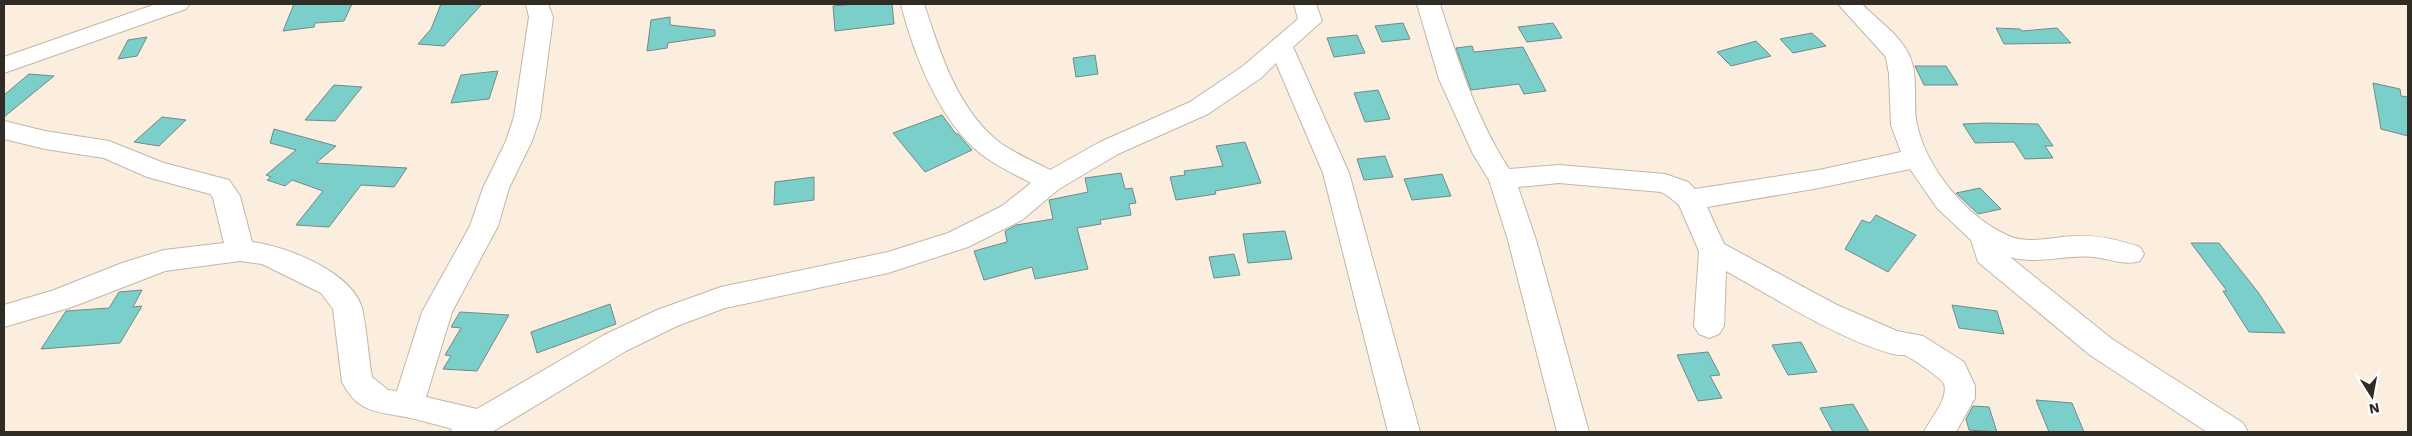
<svg xmlns="http://www.w3.org/2000/svg" width="2412" height="436" font-family="'Work Sans',sans-serif">
<style>
.building{fill:#7acfcb;stroke:#738987}
.lines{fill:none;stroke-linecap:round;stroke-linejoin:round}
.minor-casing{stroke:#c3b6a8;stroke-width:2}
.minor{fill:#fff;fill-rule:evenodd}
</style>
<rect width="100%" height="100%" fill="#fceedf"/>
<path class="building" d="M 294,4 L 352,4 L 344,21 L 315,23 L 314,27 L 283,31 Z
M 441,4 L 482,4 L 444,46 L 418,44 L 431,29 Z
M 854,4 L 892,4 L 894,24 L 835,31 L 833,6 Z
M 670,17 L 670,25 L 715,30 L 715,36 L 668,43 L 667,48 L 647,51 L 651,20 Z
M 1403,23 L 1410,39 L 1382,42 L 1375,26 Z
M 1553,23 L 1562,38 L 1527,42 L 1518,27 Z
M 1996,28 L 2020,29 L 2022,31 L 2057,28 L 2071,43 L 2004,44 Z
M 1812,33 L 1826,46 L 1793,53 L 1780,39 Z
M 1357,35 L 1365,53 L 1334,57 L 1327,38 Z
M 147,37 L 137,56 L 118,59 L 128,40 Z
M 1756,41 L 1771,56 L 1731,66 L 1717,52 Z
M 1472,46 L 1474,52 L 1523,47 L 1546,91 L 1524,94 L 1519,84 L 1471,90 L 1456,48 Z
M 1095,55 L 1098,74 L 1076,77 L 1073,58 Z
M 1915,66 L 1946,66 L 1958,85 L 1924,85 Z
M 498,71 L 489,99 L 451,103 L 461,75 Z
M 29,74 L 54,76 L 4,117 L 4,95 Z
M 2373,83 L 2400,89 L 2401,96 L 2408,97 L 2408,136 L 2381,129 Z
M 334,85 L 362,87 L 335,121 L 305,120 Z
M 1378,90 L 1390,119 L 1365,122 L 1354,93 Z
M 942,115 L 956,134 L 958,134 L 972,150 L 925,172 L 893,133 Z
M 162,117 L 186,120 L 159,146 L 134,142 Z
M 1986,123 L 2038,124 L 2053,146 L 2045,146 L 2053,158 L 2025,159 L 2014,142 L 1975,143 L 1963,124 Z
M 274,129 L 336,146 L 316,163 L 407,168 L 394,187 L 361,185 L 329,227 L 296,225 L 323,191 L 292,180 L 285,186 L 267,180 L 271,177 L 266,175 L 296,150 L 270,143 Z
M 1245,142 L 1261,183 L 1215,191 L 1216,194 L 1176,200 L 1170,177 L 1185,175 L 1184,171 L 1223,166 L 1216,146 Z
M 1385,156 L 1393,177 L 1364,180 L 1357,159 Z
M 1121,173 L 1125,189 L 1132,188 L 1136,203 L 1129,204 L 1131,215 L 1100,220 L 1101,224 L 1077,228 L 1088,269 L 1035,279 L 1032,267 L 984,280 L 974,251 L 1007,242 L 1005,231 L 1016,225 L 1053,219 L 1049,200 L 1088,192 L 1085,178 Z
M 1442,174 L 1451,196 L 1412,200 L 1404,179 Z
M 814,177 L 814,200 L 774,205 L 775,182 Z
M 1980,188 L 2001,209 L 1978,214 L 1956,193 Z
M 1876,215 L 1916,235 L 1888,272 L 1845,249 L 1862,220 L 1870,223 Z
M 1285,231 L 1292,259 L 1248,263 L 1243,234 Z
M 2191,243 L 2219,243 L 2258,292 L 2285,333 L 2249,332 L 2223,291 L 2227,291 Z
M 1234,254 L 1240,275 L 1214,278 L 1209,257 Z
M 142,290 L 133,307 L 142,306 L 120,343 L 41,349 L 66,311 L 109,308 L 119,292 Z
M 610,304 L 616,324 L 537,353 L 531,332 Z
M 1952,305 L 1997,311 L 2004,334 L 1959,328 Z
M 460,312 L 509,315 L 477,371 L 443,369 L 451,356 L 445,355 L 461,328 L 451,327 Z
M 1801,342 L 1817,372 L 1788,375 L 1772,345 Z
M 1708,352 L 1720,375 L 1710,376 L 1722,398 L 1698,401 L 1677,355 Z
M 2036,400 L 2072,403 L 2084,432 L 2049,432 Z
M 1853,404 L 1869,432 L 1833,432 L 1820,408 Z
M 1973,406 L 1989,407 L 1997,432 L 1969,430 L 1966,419 Z"/>
<g class="lines">
<defs>
<path id="minor" d="M 156,4 L 190,4 L 186,9 L 4,73 L 4,57 Z
M 526,4 L 548,4 L 553,17 L 540,117 L 532,141 L 509,188 L 498,226 L 452,312 L 426,397 L 477,409 L 604,335 L 657,310 L 721,287 L 888,252 L 948,233 L 1002,206 L 1031,183 C 1014,174 996,166 981,154 C 940,122 913,53 901,4 L 924,4 C 940,52 957,109 999,142 C 1014,153 1033,161 1050,170 L 1100,142 L 1190,102 L 1243,66 L 1298,19 L 1294,4 L 1316,4 L 1322,21 L 1293,47 L 1349,173 L 1420,432 L 1388,432 L 1323,173 L 1276,63 L 1261,78 L 1208,114 L 1118,154 L 1059,189 L 1022,220 L 968,247 L 888,273 L 725,308 L 677,326 L 626,351 L 492,432 L 450,432 L 452,429 C 438,425 424,421 410,418 C 379,411 359,415 342,382 L 333,309 L 321,293 L 262,264 L 240,261 L 165,271 L 72,307 L 4,327 L 4,305 L 54,290 L 122,263 L 164,250 L 224,243 L 213,198 L 210,194 L 147,177 L 104,158 L 45,149 L 4,139 L 4,121 L 45,131 L 109,141 L 164,163 L 229,180 L 240,196 L 252,242 C 286,246 352,272 362,308 C 367,330 368,355 372,377 L 388,390 L 397,391 L 422,312 L 470,226 L 483,188 L 506,141 L 514,117 L 529,17 Z
M 1417,4 L 1440,4 C 1458,61 1476,118 1509,169 L 1559,165 L 1665,174 L 1688,182 L 1695,189 L 1819,170 L 1901,152 L 1891,125 L 1889,74 L 1886,57 L 1838,4 L 1862,4 C 1878,21 1901,35 1910,57 C 1919,79 1912,103 1917,125 C 1927,169 1967,218 2009,236 C 2030,245 2055,236 2077,236 C 2098,235 2119,240 2140,247 L 2144,254 L 2140,261 C 2125,266 2110,259 2095,257 C 2067,254 2037,265 2010,257 L 2112,339 L 2243,423 L 2248,432 L 2207,432 L 2090,355 L 1978,262 L 1971,240 L 1937,208 L 1910,169 L 1819,188 L 1707,207 L 1724,244 L 1837,305 L 1897,331 L 1923,336 L 1964,362 L 1975,386 L 1975,398 L 1956,432 L 1924,432 C 1930,419 1949,399 1944,384 C 1941,378 1911,357 1904,355 C 1901,355 1897,355 1893,354 C 1840,340 1775,298 1726,271 L 1724,326 L 1719,334 L 1709,338 L 1699,334 L 1694,326 L 1699,251 L 1679,205 L 1668,196 L 1661,192 L 1559,183 L 1518,187 L 1536,240 L 1589,432 L 1557,432 L 1508,240 L 1489,180 L 1473,154 L 1439,79 Z"/>
</defs>
<use href="#minor" class="minor-casing"/>
<use href="#minor" class="minor"/>
</g>
<rect width="2412" height="436" fill="none" stroke="#302b25" stroke-width="10"/>
<g transform="translate(2372 396) rotate(169)" stroke="#ffffff" stroke-width="4" paint-order="stroke">
<path d="M0-4L9 19L0 12L-9 19Z" fill="#302b25"/>
<text y="-8" font-size="14" font-weight="bold" text-anchor="middle" fill="#302b25">N</text>
</g>
</svg>
